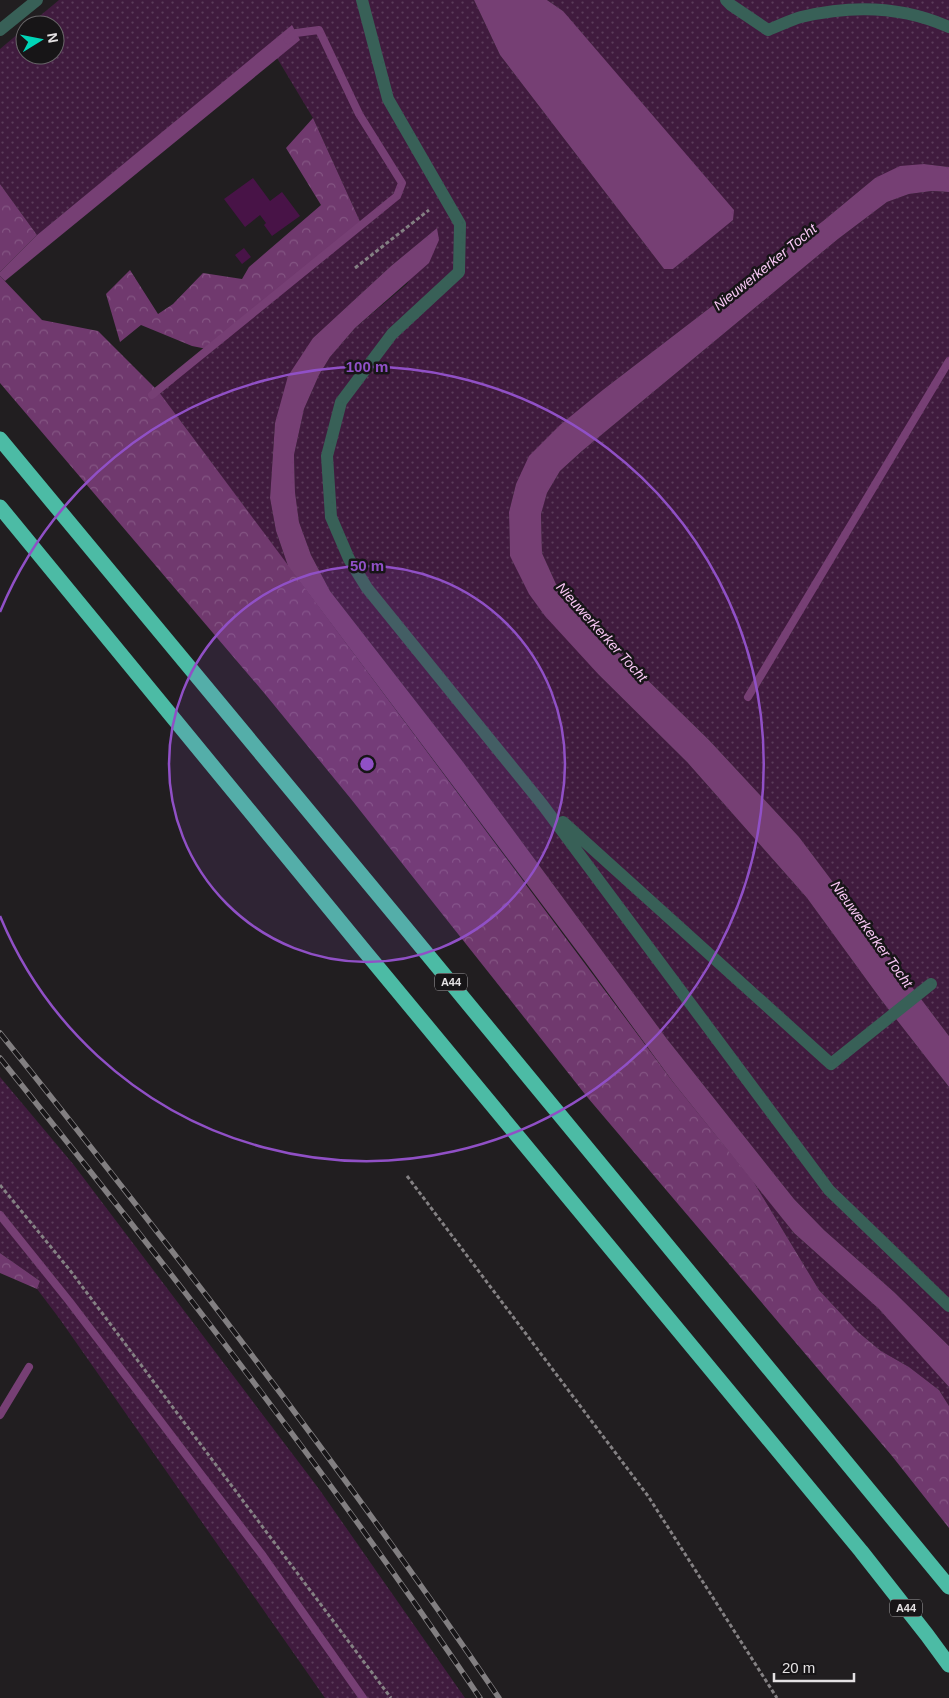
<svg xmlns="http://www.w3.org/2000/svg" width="949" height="1698" font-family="Helvetica,sans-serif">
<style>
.grass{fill:url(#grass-dots)}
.forest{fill:url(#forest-crowns)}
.water{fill:#763f74}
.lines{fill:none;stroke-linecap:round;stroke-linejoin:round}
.stream{stroke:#763f74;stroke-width:8}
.building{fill:#481347}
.path{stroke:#848183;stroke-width:3;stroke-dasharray:4 2.5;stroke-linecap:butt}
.minor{stroke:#386057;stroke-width:12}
.highway{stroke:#4cbba5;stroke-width:15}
.rail-casing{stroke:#827f81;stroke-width:5.5}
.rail{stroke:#171517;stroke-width:4;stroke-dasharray:11;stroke-linecap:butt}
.ring{fill:none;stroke:#9050c6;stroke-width:2.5}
.labels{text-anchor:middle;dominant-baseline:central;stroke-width:5;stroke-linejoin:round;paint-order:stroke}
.shield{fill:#171517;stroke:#a6a4a6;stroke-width:1}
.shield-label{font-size:11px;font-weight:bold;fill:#e4e1e3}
.water-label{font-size:14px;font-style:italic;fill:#fbc9f7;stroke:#171517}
.centre{fill:#9050c6;stroke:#171517;stroke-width:2.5}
.ring-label{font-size:15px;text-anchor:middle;font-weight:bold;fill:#9050c6;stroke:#171517;stroke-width:5;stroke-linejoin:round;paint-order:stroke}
</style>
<defs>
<pattern id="grass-dots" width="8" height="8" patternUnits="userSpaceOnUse" patternTransform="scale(1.25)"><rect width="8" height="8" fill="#401b3e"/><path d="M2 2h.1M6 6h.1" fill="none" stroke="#5b3c5a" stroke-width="1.8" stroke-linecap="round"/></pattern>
<pattern id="forest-crowns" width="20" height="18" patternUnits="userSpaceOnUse" patternTransform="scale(1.25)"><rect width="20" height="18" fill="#70396e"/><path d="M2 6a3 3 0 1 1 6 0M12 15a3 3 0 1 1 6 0" fill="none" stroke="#845583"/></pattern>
</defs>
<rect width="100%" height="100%" fill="#211e20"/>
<path class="grass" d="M 59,0 L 474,0 L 500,55 L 664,269 L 673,269 L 704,242 L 563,11 L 547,0 L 949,0 L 949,167 L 924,164 L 875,178 L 823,221 L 604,389 L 516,484 L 509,512 L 510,556 L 599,675 L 687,762 L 807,898 L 882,1001 L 949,1087 L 949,1346 L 894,1292 L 824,1230 L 794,1199 L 667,1039 L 463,762 L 330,591 L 311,555 L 299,522 L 295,492 L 294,455 L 304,409 L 319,375 L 330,357 L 355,328 L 407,284 L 437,228 L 391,266 L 313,338 L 275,423 L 270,498 L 276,531 L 288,566 L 159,392 L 363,228 L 313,118 L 277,58 L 299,40 L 292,26 L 37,235 L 0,184 L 0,49 L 25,28 L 25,55 L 55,55 L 55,25 L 29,25 Z
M 932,191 L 949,192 L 949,1036 L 799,837 L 709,740 L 619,652 L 556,584 L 542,553 L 541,513 L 547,493 L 560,471 L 582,451 L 838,239 L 887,202 L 909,194 Z
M 0,1077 L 73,1164 L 319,1489 L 465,1698 L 325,1698 L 59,1318 L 37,1289 L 40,1281 L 0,1253 Z
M 753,1181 L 794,1233 L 879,1309 L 945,1382 L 949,1387 L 949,1406 L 939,1390 L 909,1367 L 881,1351 L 858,1332 L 819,1290 Z"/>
<path class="forest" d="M 313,118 L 363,228 L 212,350 L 192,346 L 141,325 L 120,342 L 106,294 L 130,270 L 158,314 L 173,304 L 203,273 L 242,279 L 249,267 L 321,205 L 286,148 Z
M 0,184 L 37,235 L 0,272 Z
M 0,276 L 42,320 L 98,331 L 159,392 L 673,1082 L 753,1181 L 819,1290 L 858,1332 L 881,1351 L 909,1367 L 939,1390 L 949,1406 L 949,1528 L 892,1456 L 588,1098 L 351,799 L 265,694 L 0,383 Z
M 0,1253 L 40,1281 L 37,1289 L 0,1273 Z"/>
<path class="water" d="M 474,0 L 547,0 L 563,11 L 734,210 L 733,220 L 673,269 L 664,269 L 500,55 Z
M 292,25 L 300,40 L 5,281 L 0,276 L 0,272 L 37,235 Z
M 924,164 L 949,167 L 949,192 L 932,191 L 909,194 L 887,202 L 838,239 L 582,451 L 560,471 L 547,493 L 541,514 L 542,553 L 556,584 L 619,652 L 709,740 L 799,837 L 949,1036 L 949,1087 L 882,1001 L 807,898 L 687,762 L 599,675 L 545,616 L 529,594 L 510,556 L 509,512 L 516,484 L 529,456 L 560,425 L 604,389 L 823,221 L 875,178 L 900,166 Z
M 437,228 L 439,240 L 429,263 L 355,328 L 330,357 L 319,375 L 304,409 L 294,455 L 295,492 L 299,522 L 311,555 L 330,591 L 463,762 L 667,1039 L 794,1199 L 824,1230 L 894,1292 L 949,1346 L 949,1387 L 879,1309 L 794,1233 L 673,1082 L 586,963 L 288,566 L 276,531 L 270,498 L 275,423 L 288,376 L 313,338 L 391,266 Z"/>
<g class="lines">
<path class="stream" d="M 152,395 L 397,196 L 402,183 L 359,114 L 319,30 L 296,33 L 288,40
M 748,697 L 949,361
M 0,1215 L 69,1301 L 263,1556 L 363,1698
M 0,1415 L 29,1367"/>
</g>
<path class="building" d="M 253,178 L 270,201 L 282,192 L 300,216 L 272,236 L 264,225 L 266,223 L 260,215 L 245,227 L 224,199 Z
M 244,248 L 251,257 L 242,264 L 235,255 Z"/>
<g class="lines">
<path class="path" d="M 355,268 L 429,210
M 407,1176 L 648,1496 L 777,1698
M 0,1185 L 69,1269 L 391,1698"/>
<path class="minor" d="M 362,0 L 388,99 L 460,224 L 459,272 L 392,334 L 341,402 L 327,456 L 331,517 L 349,559 L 367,588 L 542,804 L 829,1190 L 949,1306
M 726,0 L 731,5 L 768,30 C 779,26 790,20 801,17 C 851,5 902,6 949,27
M 0,30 L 37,0
M 563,822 L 831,1064 L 931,984"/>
<path class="highway" d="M 0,439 L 404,926 L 949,1587
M 0,507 L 367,954 L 861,1551 L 927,1635 L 949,1665"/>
<defs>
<path id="rail" d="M 0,1033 C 174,1250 343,1469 499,1698
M 0,1058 C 167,1266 331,1477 480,1698"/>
</defs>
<use href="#rail" class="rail-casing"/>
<use href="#rail" class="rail"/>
</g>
<circle cx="367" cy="764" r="198" fill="#9050c6" fill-opacity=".12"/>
<g class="ring">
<circle cx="367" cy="764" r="198"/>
<path d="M0 612A397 397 0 1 1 0 916"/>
</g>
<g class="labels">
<g class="shield">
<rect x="435" y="973.5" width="32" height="17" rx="4"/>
<rect x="890" y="1599.5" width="32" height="17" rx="4"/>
</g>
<g class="shield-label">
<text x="451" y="982">A44</text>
<text x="906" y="1608">A44</text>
</g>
<g class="water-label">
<text transform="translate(765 267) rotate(-39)">Nieuwerkerker Tocht</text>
<text transform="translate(602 632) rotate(48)">Nieuwerkerker Tocht</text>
<text transform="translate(872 934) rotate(54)">Nieuwerkerker Tocht</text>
</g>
</g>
<circle cx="367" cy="764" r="8" class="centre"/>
<g class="ring-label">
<text x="367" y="372">100 m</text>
<text x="367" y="571">50 m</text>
</g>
<g transform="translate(40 40) rotate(80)"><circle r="24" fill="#171517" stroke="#696769"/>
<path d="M0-4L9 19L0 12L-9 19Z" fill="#00d5b7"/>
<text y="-8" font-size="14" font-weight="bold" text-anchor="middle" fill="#e4e1e3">N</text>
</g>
<path d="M774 1673v8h80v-8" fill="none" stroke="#e4e1e3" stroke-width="2.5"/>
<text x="782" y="1673" font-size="15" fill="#e4e1e3" stroke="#171517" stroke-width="4" paint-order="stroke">20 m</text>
</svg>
